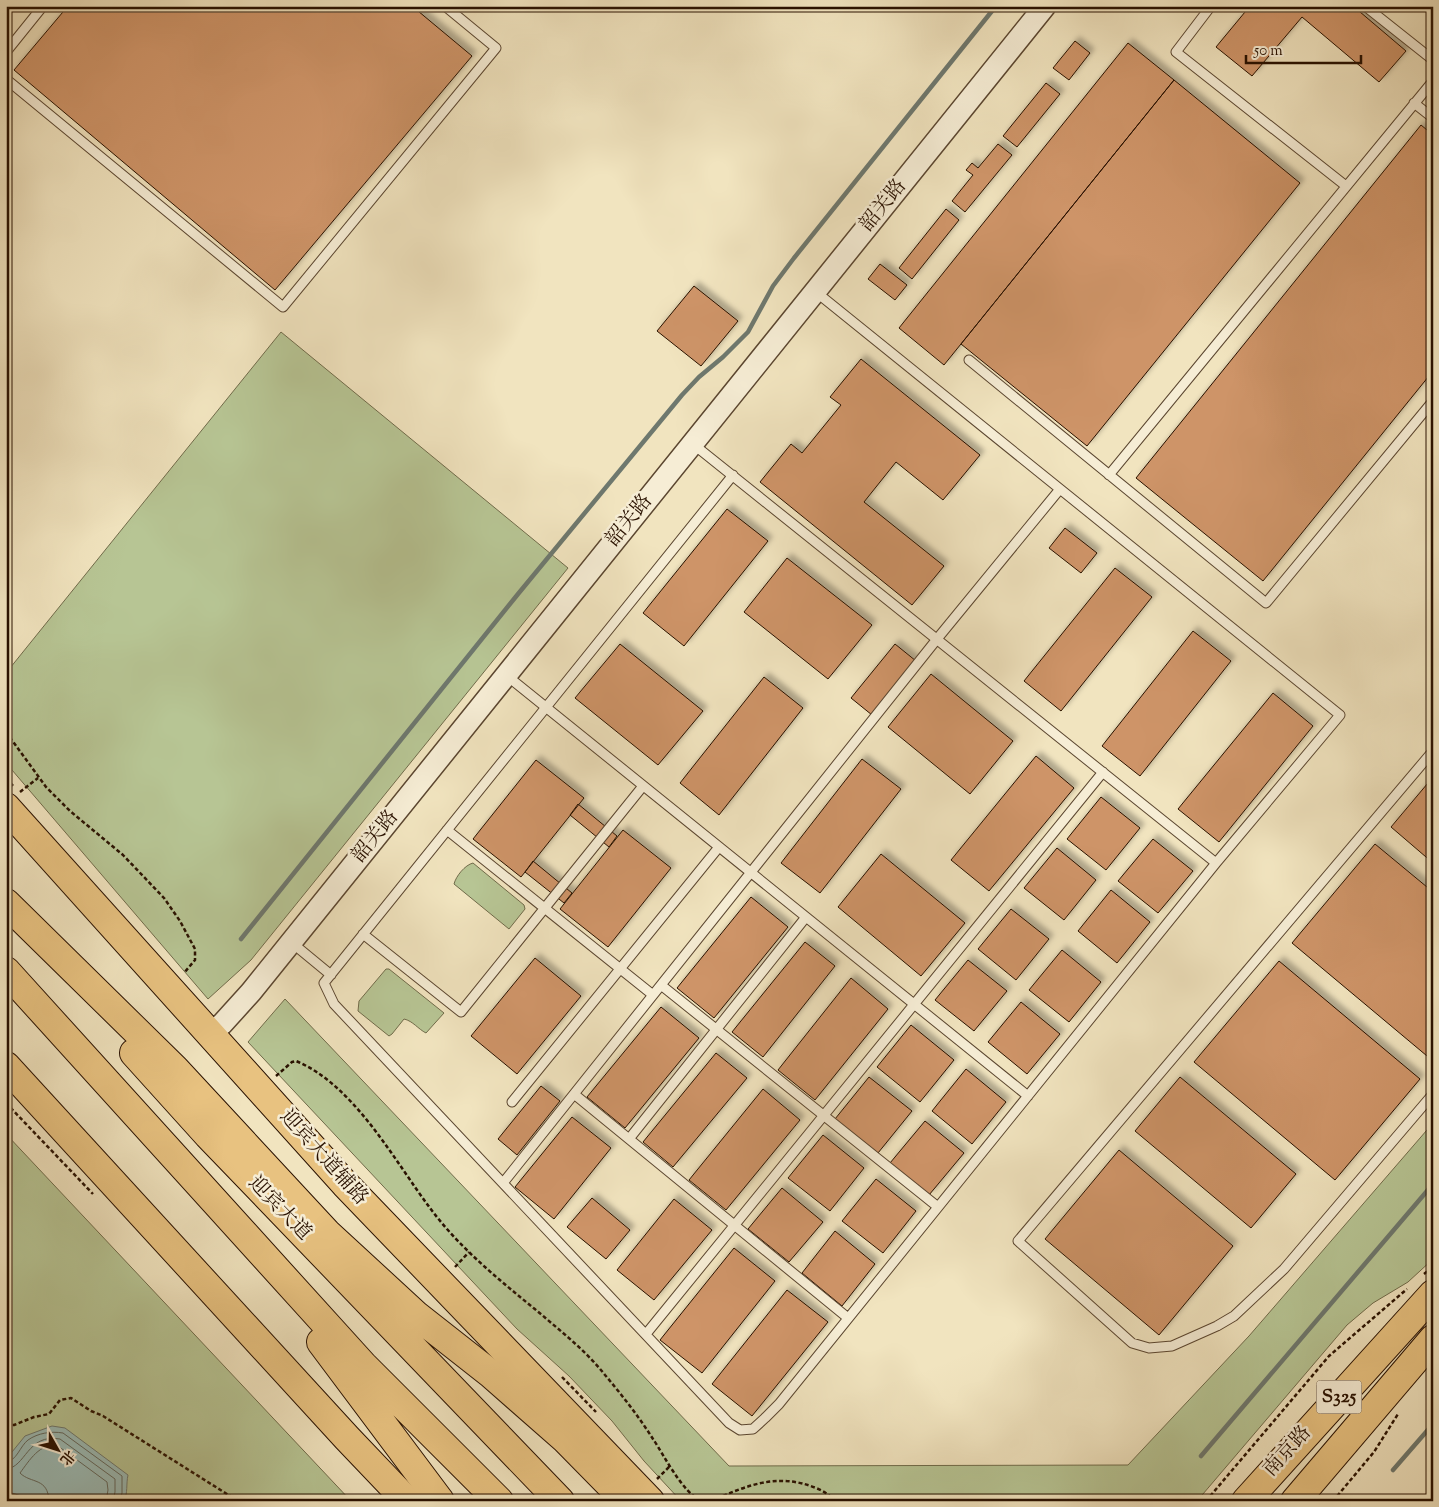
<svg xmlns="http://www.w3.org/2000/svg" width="1439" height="1507" font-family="'Sorts Mill Goudy','Noto Serif SC',serif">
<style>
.green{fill:#b7c594;stroke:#706b4a}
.water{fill:#9cbdb8;stroke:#6e786e}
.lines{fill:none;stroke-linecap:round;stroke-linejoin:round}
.shore{stroke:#62675c;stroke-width:1}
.stream{stroke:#6e786e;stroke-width:4.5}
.building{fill:#ce9468;stroke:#291100;filter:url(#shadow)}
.service-casing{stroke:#5b4630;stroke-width:11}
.tertiary-casing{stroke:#5b4630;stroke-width:24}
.primary-casing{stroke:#291100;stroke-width:30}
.trunk-casing{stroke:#291100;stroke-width:30}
.path{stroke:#291100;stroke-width:2.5;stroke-dasharray:4 2.5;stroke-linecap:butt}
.service{stroke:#f6edd5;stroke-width:9}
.tertiary{stroke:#f6edd5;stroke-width:21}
.primary{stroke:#e8c280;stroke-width:28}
.trunk{stroke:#e8c280;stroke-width:28}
.labels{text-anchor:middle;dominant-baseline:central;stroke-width:5;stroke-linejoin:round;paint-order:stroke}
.shield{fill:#f6edd5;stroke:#665340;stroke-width:1}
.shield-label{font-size:19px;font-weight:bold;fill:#291100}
.street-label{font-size:20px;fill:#291100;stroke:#f6edd5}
</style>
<defs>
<filter id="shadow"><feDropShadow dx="4.5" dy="-4.5" stdDeviation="2.5" flood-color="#0004"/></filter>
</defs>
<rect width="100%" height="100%" fill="#f1e4bf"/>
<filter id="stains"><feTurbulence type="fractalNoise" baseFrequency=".004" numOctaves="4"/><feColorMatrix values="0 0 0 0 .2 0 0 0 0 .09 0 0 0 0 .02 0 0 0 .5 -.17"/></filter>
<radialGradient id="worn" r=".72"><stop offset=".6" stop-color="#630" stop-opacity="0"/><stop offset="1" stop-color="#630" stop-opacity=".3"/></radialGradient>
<path class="green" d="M 281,332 L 568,568 L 251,960 L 208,999 L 6,763 L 6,673 Z
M 473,863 L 524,905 L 525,909 L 509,929 L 454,884 C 456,876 465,865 473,863 Z
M 386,969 L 389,969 L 444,1013 L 426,1033 C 418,1029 413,1021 404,1019 L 392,1034 L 389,1036 L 358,1011 L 359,1001 Z
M 285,999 L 729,1466 L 1128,1465 L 1249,1336 L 1433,1123 L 1433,1259 L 1408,1282 L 1373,1303 L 1347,1325 L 1197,1501 L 681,1501 L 644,1461 L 612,1421 L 569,1376 L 517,1329 L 248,1042 Z
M 6,1134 L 351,1501 L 6,1501 Z"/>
<path class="water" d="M 52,1426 L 65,1428 L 128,1475 C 126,1484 128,1493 124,1501 L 37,1501 L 6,1491 L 6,1460 L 12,1452 L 25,1436 Z"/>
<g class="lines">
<path class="shore" d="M 6,1462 C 17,1461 20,1446 28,1440 C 38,1433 51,1431 63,1433 L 122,1476 L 122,1493 L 120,1501
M 6,1469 C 26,1468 27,1433 60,1439 L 115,1479 L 115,1492 L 113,1501
M 49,1501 C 48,1477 31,1484 20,1473 C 29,1461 40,1442 58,1446 L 107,1482 L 108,1490 L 106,1501"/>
<path class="stream" d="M 241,939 L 518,594 L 682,395 L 699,377 L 723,357 L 748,332 L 773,286 L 794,258 L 996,6
M 1201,1456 L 1433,1184
M 1393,1470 L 1433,1424"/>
</g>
<path class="building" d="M 68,6 L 412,6 L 472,56 L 275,290 L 14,70 Z
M 1250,6 L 1353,6 L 1406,51 L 1379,82 L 1302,17 L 1252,76 L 1216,47 Z
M 1075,41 L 1090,53 L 1069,80 L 1053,68 Z
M 1128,43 L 1174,80 L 944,365 L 899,328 Z
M 1174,80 L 1300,183 L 1087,446 L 961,344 Z
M 1046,83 L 1060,94 L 1017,147 L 1003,136 Z
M 1421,125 L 1433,135 L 1433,371 L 1263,581 L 1136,478 Z
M 998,144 L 1012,155 L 965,212 L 952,201 L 973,175 L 966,170 L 972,163 L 978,168 Z
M 946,209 L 959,220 L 912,279 L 899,268 Z
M 880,264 L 907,285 L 895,300 L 868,279 Z
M 694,286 L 738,321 L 701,366 L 657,331 Z
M 861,359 L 980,455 L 943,500 L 896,462 L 864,502 L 944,566 L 912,605 L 760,482 L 791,444 L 802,453 L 841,405 L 830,397 Z
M 727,509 L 768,541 L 684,646 L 643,613 Z
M 1065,528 L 1097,553 L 1081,573 L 1049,548 Z
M 787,558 L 872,625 L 828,679 L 744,612 Z
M 1115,568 L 1152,597 L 1061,711 L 1024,681 Z
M 1193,631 L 1231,661 L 1140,776 L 1102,746 Z
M 620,644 L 703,711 L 658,765 L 575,698 Z
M 895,644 L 916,661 L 872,715 L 851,698 Z
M 931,674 L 1013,741 L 970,794 L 888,727 Z
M 764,677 L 803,708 L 719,815 L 680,783 Z
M 1273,693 L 1313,726 L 1219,842 L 1178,809 Z
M 1036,756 L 1074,788 L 989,891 L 951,860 Z
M 862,759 L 901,789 L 820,893 L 781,863 Z
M 536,760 L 584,798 L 521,877 L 473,839 Z
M 1433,777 L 1433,863 L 1391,827 Z
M 1101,797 L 1140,828 L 1106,870 L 1067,839 Z
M 578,804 L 617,836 L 609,847 L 570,815 Z
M 623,830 L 671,868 L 608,947 L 560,909 Z
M 1153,839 L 1193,871 L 1158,913 L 1118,881 Z
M 1375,844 L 1433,892 L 1433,1061 L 1292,943 Z
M 1057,848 L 1096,880 L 1064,920 L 1024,888 Z
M 881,854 L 965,923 L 921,976 L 838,907 Z
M 533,861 L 572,893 L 564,903 L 525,872 Z
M 1111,890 L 1150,922 L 1117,963 L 1078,931 Z
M 751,897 L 788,927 L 714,1018 L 677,988 Z
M 1011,909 L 1049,939 L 1016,980 L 978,949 Z
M 805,942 L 835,966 L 763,1057 L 732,1032 Z
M 1062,950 L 1101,982 L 1069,1022 L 1029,990 Z
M 535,958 L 581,996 L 517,1074 L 471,1036 Z
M 968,960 L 1007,991 L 974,1031 L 935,1000 Z
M 1279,961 L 1420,1079 L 1335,1180 L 1194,1062 Z
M 851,978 L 888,1009 L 815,1100 L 778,1070 Z
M 1021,1002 L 1060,1034 L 1027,1074 L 988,1042 Z
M 661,1007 L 699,1038 L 625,1128 L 587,1097 Z
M 911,1025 L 954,1060 L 920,1102 L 877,1067 Z
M 716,1053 L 747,1078 L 673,1167 L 643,1142 Z
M 966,1069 L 1006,1102 L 972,1144 L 932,1111 Z
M 869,1077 L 912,1111 L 878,1153 L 835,1119 Z
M 1180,1077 L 1296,1174 L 1251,1228 L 1135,1131 Z
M 541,1086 L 560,1101 L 517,1155 L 498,1139 Z
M 763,1089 L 800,1120 L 726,1210 L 689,1180 Z
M 572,1117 L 611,1148 L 554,1219 L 515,1187 Z
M 925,1121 L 964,1153 L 929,1195 L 890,1163 Z
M 823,1135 L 864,1168 L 830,1211 L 788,1178 Z
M 1119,1150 L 1233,1246 L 1159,1335 L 1045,1239 Z
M 876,1179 L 916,1211 L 883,1253 L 842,1221 Z
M 782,1188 L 823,1222 L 789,1262 L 748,1229 Z
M 592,1198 L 630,1230 L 606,1259 L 567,1227 Z
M 674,1199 L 712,1230 L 654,1300 L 617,1270 Z
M 835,1231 L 875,1264 L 842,1306 L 802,1273 Z
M 734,1248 L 775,1281 L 702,1373 L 660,1340 Z
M 787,1290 L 828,1322 L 752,1416 L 712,1384 Z"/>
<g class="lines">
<defs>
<path id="service" d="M 1211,6 L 1176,52 L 1346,186
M 1365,6 L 1433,60
M 6,52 L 43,6
M 6,79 L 283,307 L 496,48 L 445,6
M 1414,103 L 1433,118
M 969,360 L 1266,603 L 1433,401
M 693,444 L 1216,863
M 733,475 L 324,983 L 334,1004 L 729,1423 L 740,1430 L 753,1429 L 765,1418 L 779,1404 L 1216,863 L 1340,715 L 816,292
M 1109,475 L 1433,81
M 506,675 L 1028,1096
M 1433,751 L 1018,1241 L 1132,1343 L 1149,1348 L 1172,1346 L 1217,1326 L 1234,1316 L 1284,1269 L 1433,1094
M 447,830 L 653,995
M 363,934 L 461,1012 L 643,786
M 291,942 L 331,975
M 661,985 L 938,1207
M 574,1094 L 848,1318
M 512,1102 L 719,847
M 629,1139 L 806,917
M 503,1183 L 937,639 L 1060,489
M 646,1334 L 1103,772"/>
<path id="tertiary" d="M 211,1032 L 222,1024 L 251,992 L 1045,6"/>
<path id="primary" d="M 6,807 L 345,1184 L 650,1501
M 6,1066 L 347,1438 L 407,1501
M 1246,1501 L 1433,1294
M 1295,1501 L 1433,1339"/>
<path id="trunk" d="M 6,903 L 175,1069 L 327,1233 L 416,1315 L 491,1374 L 565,1439 L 626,1501
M 6,971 L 363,1365 L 499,1501
M 134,1053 L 208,1135 L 560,1501
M 321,1342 L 440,1501"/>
</defs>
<use href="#service" class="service-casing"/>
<use href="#tertiary" class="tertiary-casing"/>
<use href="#primary" class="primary-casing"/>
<use href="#trunk" class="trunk-casing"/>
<path class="path" d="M 6,732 L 46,787 L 70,811 L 123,855 L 164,898 L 180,921 L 195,949 L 195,960 L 184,973
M 6,778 L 14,787
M 20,792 L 38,778
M 276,1076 L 292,1062 L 296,1061 C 354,1085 394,1160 430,1208 C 461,1250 502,1282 542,1315 C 564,1334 587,1352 605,1375 C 622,1395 639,1417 653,1439 C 664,1455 683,1494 702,1501
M 6,1103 L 93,1194
M 455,1267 L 469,1252
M 1424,1274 L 1433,1267
M 562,1377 L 596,1412
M 6,1425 L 14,1425 L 34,1417 L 49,1414 L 60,1400 L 71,1398 L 91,1411 L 103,1416 L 238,1501
M 657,1479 L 670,1466
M 711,1501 C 746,1486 777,1472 816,1488 C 823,1491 829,1494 834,1501
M 1206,1501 L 1329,1356 L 1407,1289
M 1333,1501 L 1374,1452 L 1398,1414"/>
<use href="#service" class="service"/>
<use href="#tertiary" class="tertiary"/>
<use href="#primary" class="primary"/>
<use href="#trunk" class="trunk"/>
</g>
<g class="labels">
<rect class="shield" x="1316.5" y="1380.5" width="45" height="33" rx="4"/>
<g class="shield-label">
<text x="1339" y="1397">S325</text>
</g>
<g class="street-label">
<text transform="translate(884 206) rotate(-51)">韶关路</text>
<text transform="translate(630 521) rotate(-51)">韶关路</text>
<text transform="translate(376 837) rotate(-51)">韶关路</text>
<text transform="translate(323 1158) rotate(48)">迎宾大道辅路</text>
<text transform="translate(279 1209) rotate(46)">迎宾大道</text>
<text transform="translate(1288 1452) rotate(-48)">南京路</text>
</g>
</g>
<rect width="1439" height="1507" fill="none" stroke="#f1e4bf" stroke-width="25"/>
<rect x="8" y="8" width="1424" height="1492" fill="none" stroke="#291100" stroke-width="2.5"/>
<rect x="12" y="12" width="1414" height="1482" fill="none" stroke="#291100"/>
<g transform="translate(58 1450) rotate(129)" stroke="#f6edd5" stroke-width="4" paint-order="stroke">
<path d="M0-4L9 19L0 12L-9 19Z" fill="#291100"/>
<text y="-8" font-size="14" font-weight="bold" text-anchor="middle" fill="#291100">北</text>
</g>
<path d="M1246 55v8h115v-8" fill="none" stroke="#291100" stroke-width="2.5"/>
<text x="1254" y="55" font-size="15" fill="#291100" stroke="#f6edd5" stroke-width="4" paint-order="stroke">50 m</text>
<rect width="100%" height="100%" filter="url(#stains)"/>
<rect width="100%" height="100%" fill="url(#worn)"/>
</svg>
